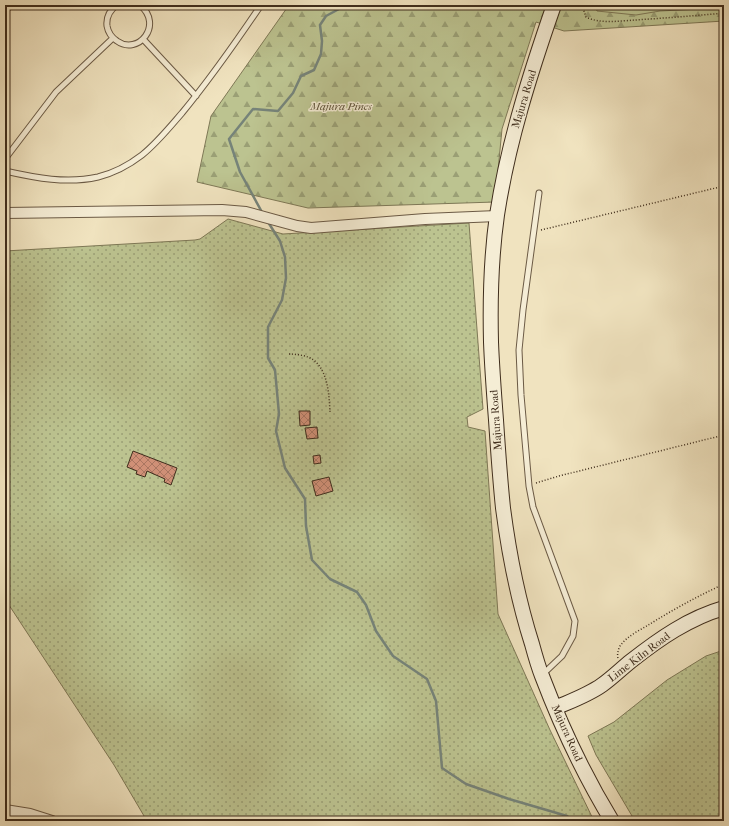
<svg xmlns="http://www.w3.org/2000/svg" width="729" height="826" font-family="'IM FELL French Canon',serif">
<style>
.green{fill:url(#green-dots);stroke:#7e7856}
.forest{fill:url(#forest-firs);stroke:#7e7856}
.pitch{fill:#bcc390;stroke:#7e7856}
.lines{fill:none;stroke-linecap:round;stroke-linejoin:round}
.stream{stroke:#768379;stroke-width:2.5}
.building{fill:url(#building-cross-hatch);stroke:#3f2d1c}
.lane-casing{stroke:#6b5a45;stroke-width:7}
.street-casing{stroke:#6b5a45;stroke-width:12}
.secondary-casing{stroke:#3f2d1c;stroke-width:16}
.path{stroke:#3f2d1c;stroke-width:1.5;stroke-dasharray:1 2;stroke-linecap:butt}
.lane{stroke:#f5edd5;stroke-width:5}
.street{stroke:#f5edd5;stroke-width:10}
.secondary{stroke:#f5edd5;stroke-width:14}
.labels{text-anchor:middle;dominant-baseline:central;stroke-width:3;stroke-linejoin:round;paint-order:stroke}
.street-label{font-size:11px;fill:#3f2d1c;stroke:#f5edd5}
.park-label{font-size:11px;font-style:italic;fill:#5e5239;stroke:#f5edd5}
</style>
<defs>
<pattern id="green-dots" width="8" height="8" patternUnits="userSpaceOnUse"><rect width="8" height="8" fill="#bcc390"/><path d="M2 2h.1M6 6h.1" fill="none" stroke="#9a9f75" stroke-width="1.8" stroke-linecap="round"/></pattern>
<pattern id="forest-firs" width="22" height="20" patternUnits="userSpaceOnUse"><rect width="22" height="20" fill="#bcc390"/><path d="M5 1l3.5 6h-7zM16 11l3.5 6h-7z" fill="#9a9f75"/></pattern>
<pattern id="building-cross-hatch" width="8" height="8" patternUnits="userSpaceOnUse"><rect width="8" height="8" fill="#d09077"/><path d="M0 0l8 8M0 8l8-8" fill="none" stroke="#aa7661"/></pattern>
</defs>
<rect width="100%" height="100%" fill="#f0e3bf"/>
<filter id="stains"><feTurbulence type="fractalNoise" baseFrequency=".005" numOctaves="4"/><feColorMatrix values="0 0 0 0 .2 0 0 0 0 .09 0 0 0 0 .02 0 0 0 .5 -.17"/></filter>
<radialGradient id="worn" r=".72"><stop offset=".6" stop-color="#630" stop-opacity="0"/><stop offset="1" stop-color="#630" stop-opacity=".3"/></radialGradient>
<path class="green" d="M 228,219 L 283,234 L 469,223 L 483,409 L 467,417 L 468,427 L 485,431 L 498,614 L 550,730 L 594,821 L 147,821 L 114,765 L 5,599 L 5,251 L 195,240 L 200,239 Z
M 724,650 L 724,821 L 635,821 L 596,755 L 588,736 L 614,722 L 667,680 L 706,656 Z"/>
<path class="forest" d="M 289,5 L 724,5 L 724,21 L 564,31 L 536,22 L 502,129 L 495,202 L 308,208 L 197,182 L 211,116 Z"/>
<path class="pitch" d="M 595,5 L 709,5 L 700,9 L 660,11 L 636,15 L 597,11 Z"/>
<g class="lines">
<path class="stream" d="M 263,214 L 240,172 L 229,139 L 253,109 L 278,111 L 293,93 L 301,76 L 314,70 L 321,54 L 322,41 L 320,25 L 326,16 L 339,9 L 341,5
M 268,222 L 280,241 L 285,257 L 286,278 L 282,300 L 268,327 L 268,358 L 275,370 L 279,414 L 276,431 L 285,468 L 305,499 L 306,526 L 312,560 L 330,579 L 357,592 L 366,605 L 376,631 L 393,656 L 427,679 L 436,701 L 442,768 L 466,784 L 509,799 L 567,816 L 572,821"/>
</g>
<path class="building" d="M 299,411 L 310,411 L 310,425 L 300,426 Z
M 317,427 L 318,438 L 307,439 L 305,428 Z
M 133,451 L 177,468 L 171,485 L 164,482 L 165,479 L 147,471 L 145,477 L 136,474 L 137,471 L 127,467 Z
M 320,455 L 321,463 L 314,464 L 313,456 Z
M 329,477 L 333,491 L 316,496 L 312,481 Z"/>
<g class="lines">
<defs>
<path id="lane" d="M 117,5 C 110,10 106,17 107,26 C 108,32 111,37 117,41 C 138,56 164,25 140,5
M 5,11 L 11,5
M 143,39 L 196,96
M 5,159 L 56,92 L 113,38
M 5,171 C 36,178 67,184 98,177 C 114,173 129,165 142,155 C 157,143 169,128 182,113 C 210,79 236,42 261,5
M 539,193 L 523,310 L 519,350 L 521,395 L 529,486 L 533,507 L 575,621 L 573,636 L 562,656 L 542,675"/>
<path id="street" d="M 5,213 L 222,210 L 246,212 L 297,226 L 311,228 L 425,219 L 497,216
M 5,810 L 30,814 L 52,821"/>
<path id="secondary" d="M 554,5 C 530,74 508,143 497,215 C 491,257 490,300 491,342 C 492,368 494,394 496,420 C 498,450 500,479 503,508 C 509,554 518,600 532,644 C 535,655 538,666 542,676 C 561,726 584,775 612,821
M 555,708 C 571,701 588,695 602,685 C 612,678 621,669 631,661 C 659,639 689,618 724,608"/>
</defs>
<use href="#lane" class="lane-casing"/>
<use href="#street" class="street-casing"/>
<use href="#secondary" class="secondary-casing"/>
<path class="path" d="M 582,5 L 586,17 C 599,24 620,21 635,20 C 665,18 694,16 724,13
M 541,230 L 724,186
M 289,354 C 295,354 302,355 308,357 C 328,365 329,394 330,412
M 536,483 L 559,476 L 724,435
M 618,658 C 617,654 618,650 620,646 C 627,636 640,630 650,624 C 674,609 698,596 724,584"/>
<use href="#lane" class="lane"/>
<use href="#street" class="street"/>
<use href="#secondary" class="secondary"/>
</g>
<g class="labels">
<g class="street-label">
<text transform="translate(524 99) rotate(-73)">Majura Road</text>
<text transform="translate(496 420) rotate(-94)">Majura Road</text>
<text transform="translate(639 657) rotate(-37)">Lime Kiln Road</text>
<text transform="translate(567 733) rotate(66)">Majura Road</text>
</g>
<g class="park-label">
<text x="341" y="106">Majura Pines</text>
</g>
</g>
<rect width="729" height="826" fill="none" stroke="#f0e3bf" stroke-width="20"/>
<rect x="6" y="6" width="717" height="814" fill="none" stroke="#3f2d1c" stroke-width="2"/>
<rect x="10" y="10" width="709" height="806" fill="none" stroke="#3f2d1c"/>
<rect width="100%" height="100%" filter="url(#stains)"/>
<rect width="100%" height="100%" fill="url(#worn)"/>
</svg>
